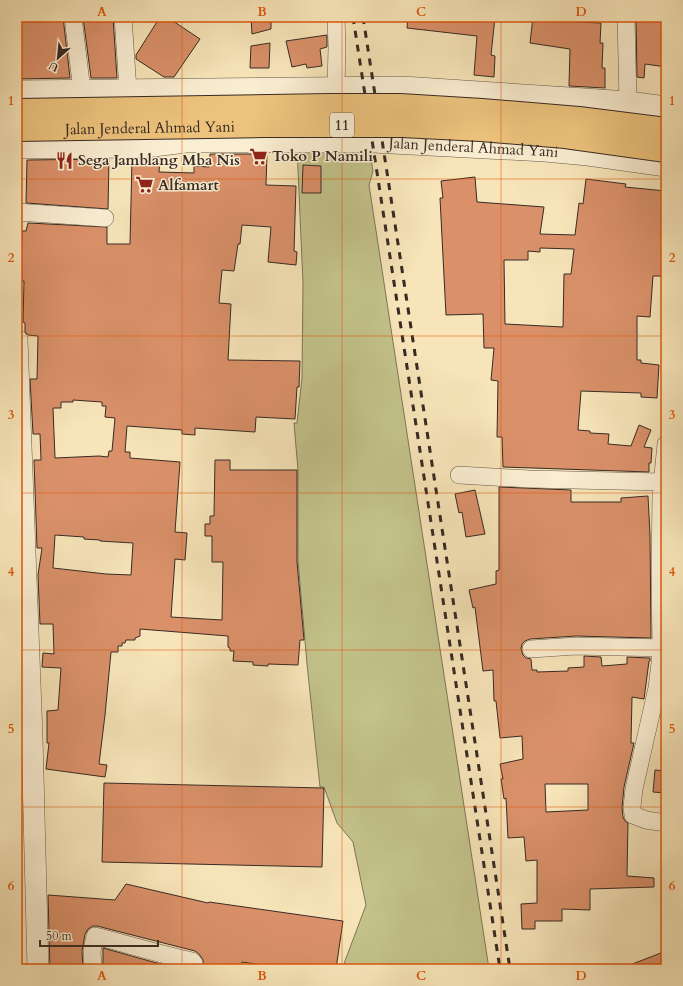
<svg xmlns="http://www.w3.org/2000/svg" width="683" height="986" font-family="Cardo,serif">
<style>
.green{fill:#c3c28b;stroke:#7d7658}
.building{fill:#da916a;stroke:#372a24;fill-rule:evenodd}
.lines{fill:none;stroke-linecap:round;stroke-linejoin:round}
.minor-casing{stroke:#675949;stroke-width:18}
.tertiary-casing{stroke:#675949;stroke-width:22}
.minor{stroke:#faeed2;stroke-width:17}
.tertiary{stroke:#faeed2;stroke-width:21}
.rail{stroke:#372a24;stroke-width:3;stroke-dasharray:7 7;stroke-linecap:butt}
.trunk-bridge-casing{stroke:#372a24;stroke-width:24;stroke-linecap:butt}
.trunk-bridge{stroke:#ecc27c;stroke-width:22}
.grid{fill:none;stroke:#df570d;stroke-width:1;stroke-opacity:0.55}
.labels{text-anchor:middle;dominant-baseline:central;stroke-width:3;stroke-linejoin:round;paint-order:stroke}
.shield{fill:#faeed2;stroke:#726558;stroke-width:1}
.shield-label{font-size:14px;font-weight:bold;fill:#372a24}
.street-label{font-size:15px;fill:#372a24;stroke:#faeed2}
.poi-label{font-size:15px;font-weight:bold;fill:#372a24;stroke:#faeed2;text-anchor:start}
.neatline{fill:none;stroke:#df570d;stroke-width:1.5}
.grid-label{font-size:13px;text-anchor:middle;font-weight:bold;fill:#df570d}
</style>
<rect width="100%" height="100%" fill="#f7e5b9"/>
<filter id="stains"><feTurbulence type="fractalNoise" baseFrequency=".005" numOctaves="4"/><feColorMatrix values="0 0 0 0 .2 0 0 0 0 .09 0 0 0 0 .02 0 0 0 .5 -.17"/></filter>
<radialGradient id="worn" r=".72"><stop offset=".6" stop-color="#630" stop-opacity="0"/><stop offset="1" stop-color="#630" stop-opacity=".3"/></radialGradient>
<path class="green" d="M 297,147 L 369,147 L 373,171 L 369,185 L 489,969 L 342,969 L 366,905 L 353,842 L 337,823 L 324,787 L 320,787 L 307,664 L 298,560 L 298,470 L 294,423 L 297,423 L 302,378 L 303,283 Z"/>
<path class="building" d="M 17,17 L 63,17 L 70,78 L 17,79 Z
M 83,17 L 113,17 L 117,78 L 91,78 Z
M 160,17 L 167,17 L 200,39 L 174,77 L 164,77 L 136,59 L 136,55 Z
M 251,17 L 271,17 L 271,29 L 252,34 Z
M 408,17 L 495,17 L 491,55 L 495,56 L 494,77 L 474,75 L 477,36 L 407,28 Z
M 533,17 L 577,17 L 577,22 L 601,23 L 600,43 L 603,43 L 602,68 L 605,68 L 605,88 L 569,86 L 570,49 L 530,43 Z
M 636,17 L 666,17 L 666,67 L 645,64 L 644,78 L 637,77 Z
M 327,35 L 327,47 L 320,49 L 322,66 L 307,68 L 306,64 L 292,67 L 286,41 Z
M 270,43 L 269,68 L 250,68 L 251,46 Z
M 210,154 L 267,154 L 266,185 L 296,186 L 294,251 L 297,252 L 296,265 L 268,262 L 271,227 L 242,225 L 240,244 L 238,244 L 234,271 L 222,270 L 219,303 L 231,304 L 228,360 L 300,361 L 299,387 L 297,387 L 295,419 L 256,417 L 255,432 L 195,428 L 195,435 L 182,434 L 182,430 L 127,426 L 125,452 L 130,452 L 130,458 L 180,462 L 175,532 L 187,533 L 185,560 L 175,559 L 171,617 L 222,620 L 223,562 L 212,562 L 212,536 L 205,536 L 205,524 L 210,524 L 210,516 L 214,516 L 215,460 L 230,460 L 230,470 L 297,470 L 297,562 L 304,640 L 300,640 L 298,665 L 268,664 L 268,666 L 253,665 L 253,662 L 233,661 L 234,651 L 230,651 L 230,648 L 228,647 L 228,636 L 140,629 L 140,636 L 135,638 L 135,640 L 126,640 L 125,643 L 122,643 L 122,646 L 118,646 L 118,652 L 111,652 L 105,715 L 99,764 L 107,765 L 105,777 L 46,769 L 49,743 L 47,743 L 47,711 L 58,710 L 61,668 L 42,667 L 43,653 L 54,654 L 53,624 L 40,624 L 38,575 L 42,548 L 37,548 L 34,460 L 41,460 L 40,434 L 33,434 L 30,379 L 37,379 L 38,336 L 28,335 L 25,332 L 25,323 L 23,322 L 24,281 L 22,281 L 21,262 L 22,231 L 26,231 L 28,223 L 107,227 L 107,244 L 130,244 L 132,159 L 160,158 L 159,172 L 194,173 L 194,166 L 209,167 ZM 73,400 L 102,402 L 102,406 L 106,406 L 105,417 L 115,418 L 112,451 L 109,451 L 108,457 L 99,456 L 55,458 L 53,408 L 61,408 L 61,402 L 73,402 ZM 55,535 L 84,537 L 84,539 L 100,540 L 100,541 L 133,543 L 131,575 L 106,574 L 53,568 Z
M 109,159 L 108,209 L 26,203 L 27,160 Z
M 303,165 L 321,166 L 321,193 L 302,193 Z
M 475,177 L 477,202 L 544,207 L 540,234 L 575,235 L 579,203 L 583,204 L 586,179 L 626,184 L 625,187 L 666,191 L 666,276 L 653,276 L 650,317 L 637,316 L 637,360 L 641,360 L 641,363 L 659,365 L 657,398 L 641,397 L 641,393 L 581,391 L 578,430 L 590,431 L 590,433 L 609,434 L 608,444 L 631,446 L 639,425 L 651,430 L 644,447 L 652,448 L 651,463 L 649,463 L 649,472 L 503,467 L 502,437 L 497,437 L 498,381 L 491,380 L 494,348 L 484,348 L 483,314 L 446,315 L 440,198 L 443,198 L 441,181 ZM 540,248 L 574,249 L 571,274 L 564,274 L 563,327 L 505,324 L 504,260 L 528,260 L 528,251 L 540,252 Z
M 499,487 L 571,490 L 571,502 L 621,502 L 621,498 L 648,496 L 650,535 L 651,638 L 576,636 L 530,639 L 525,641 L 522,644 L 521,649 L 523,655 L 526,658 L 531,659 L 532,670 L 537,670 L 537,672 L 568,671 L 568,668 L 584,667 L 584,656 L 601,657 L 602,666 L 627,664 L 627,657 L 650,658 L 650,661 L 649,661 L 644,699 L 632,697 L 631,743 L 634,743 L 624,787 L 622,808 L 623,817 L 625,821 L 628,823 L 627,876 L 654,878 L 654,887 L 590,889 L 590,910 L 562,909 L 562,921 L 535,921 L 535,929 L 522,929 L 521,904 L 537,903 L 537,860 L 526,861 L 524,837 L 508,838 L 506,798 L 504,799 L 501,779 L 503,779 L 500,764 L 523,759 L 522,736 L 500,738 L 496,701 L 494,701 L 493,670 L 483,671 L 475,607 L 473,608 L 469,590 L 496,584 L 496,571 L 499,570 ZM 545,784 L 588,784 L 588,810 L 546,812 Z
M 475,490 L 485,534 L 466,537 L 462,512 L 459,513 L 455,494 Z
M 655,770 L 666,771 L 666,793 L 653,792 Z
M 104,783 L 324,788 L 322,867 L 102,862 Z
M 126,884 L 208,903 L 209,902 L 343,921 L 336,969 L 290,969 L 242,962 L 241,969 L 203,969 L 203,960 L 199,954 L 195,951 L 97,926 L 93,926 L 88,929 L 85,934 L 82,951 L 83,969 L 50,969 L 48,895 L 115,900 Z
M 103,948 L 153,962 L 182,969 L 103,969 Z
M 666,951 L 666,969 L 622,969 L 622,968 Z"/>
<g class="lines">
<defs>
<path id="minor" d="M 73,17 L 82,91
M 123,17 L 128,90
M 626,17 L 628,102
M 336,88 L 337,47 L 336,17
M 17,212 L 105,218
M 666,444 L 661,495 L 660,575 L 661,648 L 660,663 L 657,688 L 634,789 L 632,807 L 633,815 L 646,820 L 666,823
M 459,475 L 529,479 L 662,482
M 531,649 L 576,646 L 666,648
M 93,969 L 92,951 L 95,936 C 127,944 159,954 192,961 L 194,963 L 193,969"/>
<g id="tertiary">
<path d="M 17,91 L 403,87 L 585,99 L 628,102 L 666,107"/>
<path id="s1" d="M 17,148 L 145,147 L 186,142 L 373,142 L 545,151 L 588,155 L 666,166"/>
<path d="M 17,340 L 32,737 L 38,969"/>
</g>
</defs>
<use href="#minor" class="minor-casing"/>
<use href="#tertiary" class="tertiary-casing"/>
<use href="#minor" class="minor"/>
<use href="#tertiary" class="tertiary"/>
<path class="rail" d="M 353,17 L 500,969
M 363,17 L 510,969"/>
<defs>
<g id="trunk-bridge">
<path d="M 17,110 L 330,105 L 400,105 L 482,110 L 579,118 L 666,129"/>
<path id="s2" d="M 17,130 L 264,126 L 402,126 L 481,130 L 565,137 L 666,151"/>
</g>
</defs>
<use href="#trunk-bridge" class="trunk-bridge-casing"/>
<use href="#trunk-bridge" class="trunk-bridge"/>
</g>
<path class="grid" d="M 182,17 L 182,969M 342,17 L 342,969M 501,17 L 501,969M 17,179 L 666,179M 17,336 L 666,336M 17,493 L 666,493M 17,650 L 666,650M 17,807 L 666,807"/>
<defs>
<symbol id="supermarket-bare" viewBox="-9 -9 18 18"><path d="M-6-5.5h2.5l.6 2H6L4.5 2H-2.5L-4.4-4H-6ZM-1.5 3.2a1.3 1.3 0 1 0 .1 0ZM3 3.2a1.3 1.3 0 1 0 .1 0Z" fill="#8f2418" stroke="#faeed2" stroke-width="2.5" paint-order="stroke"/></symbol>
<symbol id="restaurant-bare" viewBox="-9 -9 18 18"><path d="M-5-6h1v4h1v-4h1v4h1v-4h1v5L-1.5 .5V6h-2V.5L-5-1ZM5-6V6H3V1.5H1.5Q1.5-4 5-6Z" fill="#8f2418" stroke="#faeed2" stroke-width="2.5" paint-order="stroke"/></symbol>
</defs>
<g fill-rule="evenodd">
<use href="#supermarket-bare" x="246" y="144" width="25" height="25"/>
<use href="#restaurant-bare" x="52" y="148" width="25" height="25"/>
<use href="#supermarket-bare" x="132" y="172" width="25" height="25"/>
</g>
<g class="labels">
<rect class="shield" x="330" y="113" width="24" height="24" rx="3"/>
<g class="shield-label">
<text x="342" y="125">11</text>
</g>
<g class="street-label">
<text stroke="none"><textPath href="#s2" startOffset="133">Jalan Jenderal Ahmad Yani</textPath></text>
<text stroke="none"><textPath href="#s1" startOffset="457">Jalan Jenderal Ahmad Yani</textPath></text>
</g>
<g class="poi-label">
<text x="272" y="156">Toko P Namili</text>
<text x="78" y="160">Sega Jamblang Mba Nis</text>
<text x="158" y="185">Alfamart</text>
</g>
</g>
<rect width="683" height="986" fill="none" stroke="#f7e5b9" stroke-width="44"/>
<g transform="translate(58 58) rotate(207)" stroke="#faeed2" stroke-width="3" paint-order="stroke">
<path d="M0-3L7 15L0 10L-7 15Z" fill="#372a24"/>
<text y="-6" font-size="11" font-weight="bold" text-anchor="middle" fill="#372a24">U</text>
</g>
<path d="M40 940v6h118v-6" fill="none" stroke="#372a24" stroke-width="2"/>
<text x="46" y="940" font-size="12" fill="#372a24" stroke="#faeed2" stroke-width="3" paint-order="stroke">50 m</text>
<rect x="22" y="22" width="639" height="942" class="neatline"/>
<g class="grid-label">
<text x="102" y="16">A</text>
<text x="262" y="16">B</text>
<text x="421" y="16">C</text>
<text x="581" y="16">D</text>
<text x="11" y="105">1</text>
<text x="672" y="105">1</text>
<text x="11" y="262">2</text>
<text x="672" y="262">2</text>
<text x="11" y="419">3</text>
<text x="672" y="419">3</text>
<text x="11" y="576">4</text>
<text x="672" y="576">4</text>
<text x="11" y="733">5</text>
<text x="672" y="733">5</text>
<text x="11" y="890">6</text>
<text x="672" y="890">6</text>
<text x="102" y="980">A</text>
<text x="262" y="980">B</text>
<text x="421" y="980">C</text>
<text x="581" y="980">D</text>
</g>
<rect width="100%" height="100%" filter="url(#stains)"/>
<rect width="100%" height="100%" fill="url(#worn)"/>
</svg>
